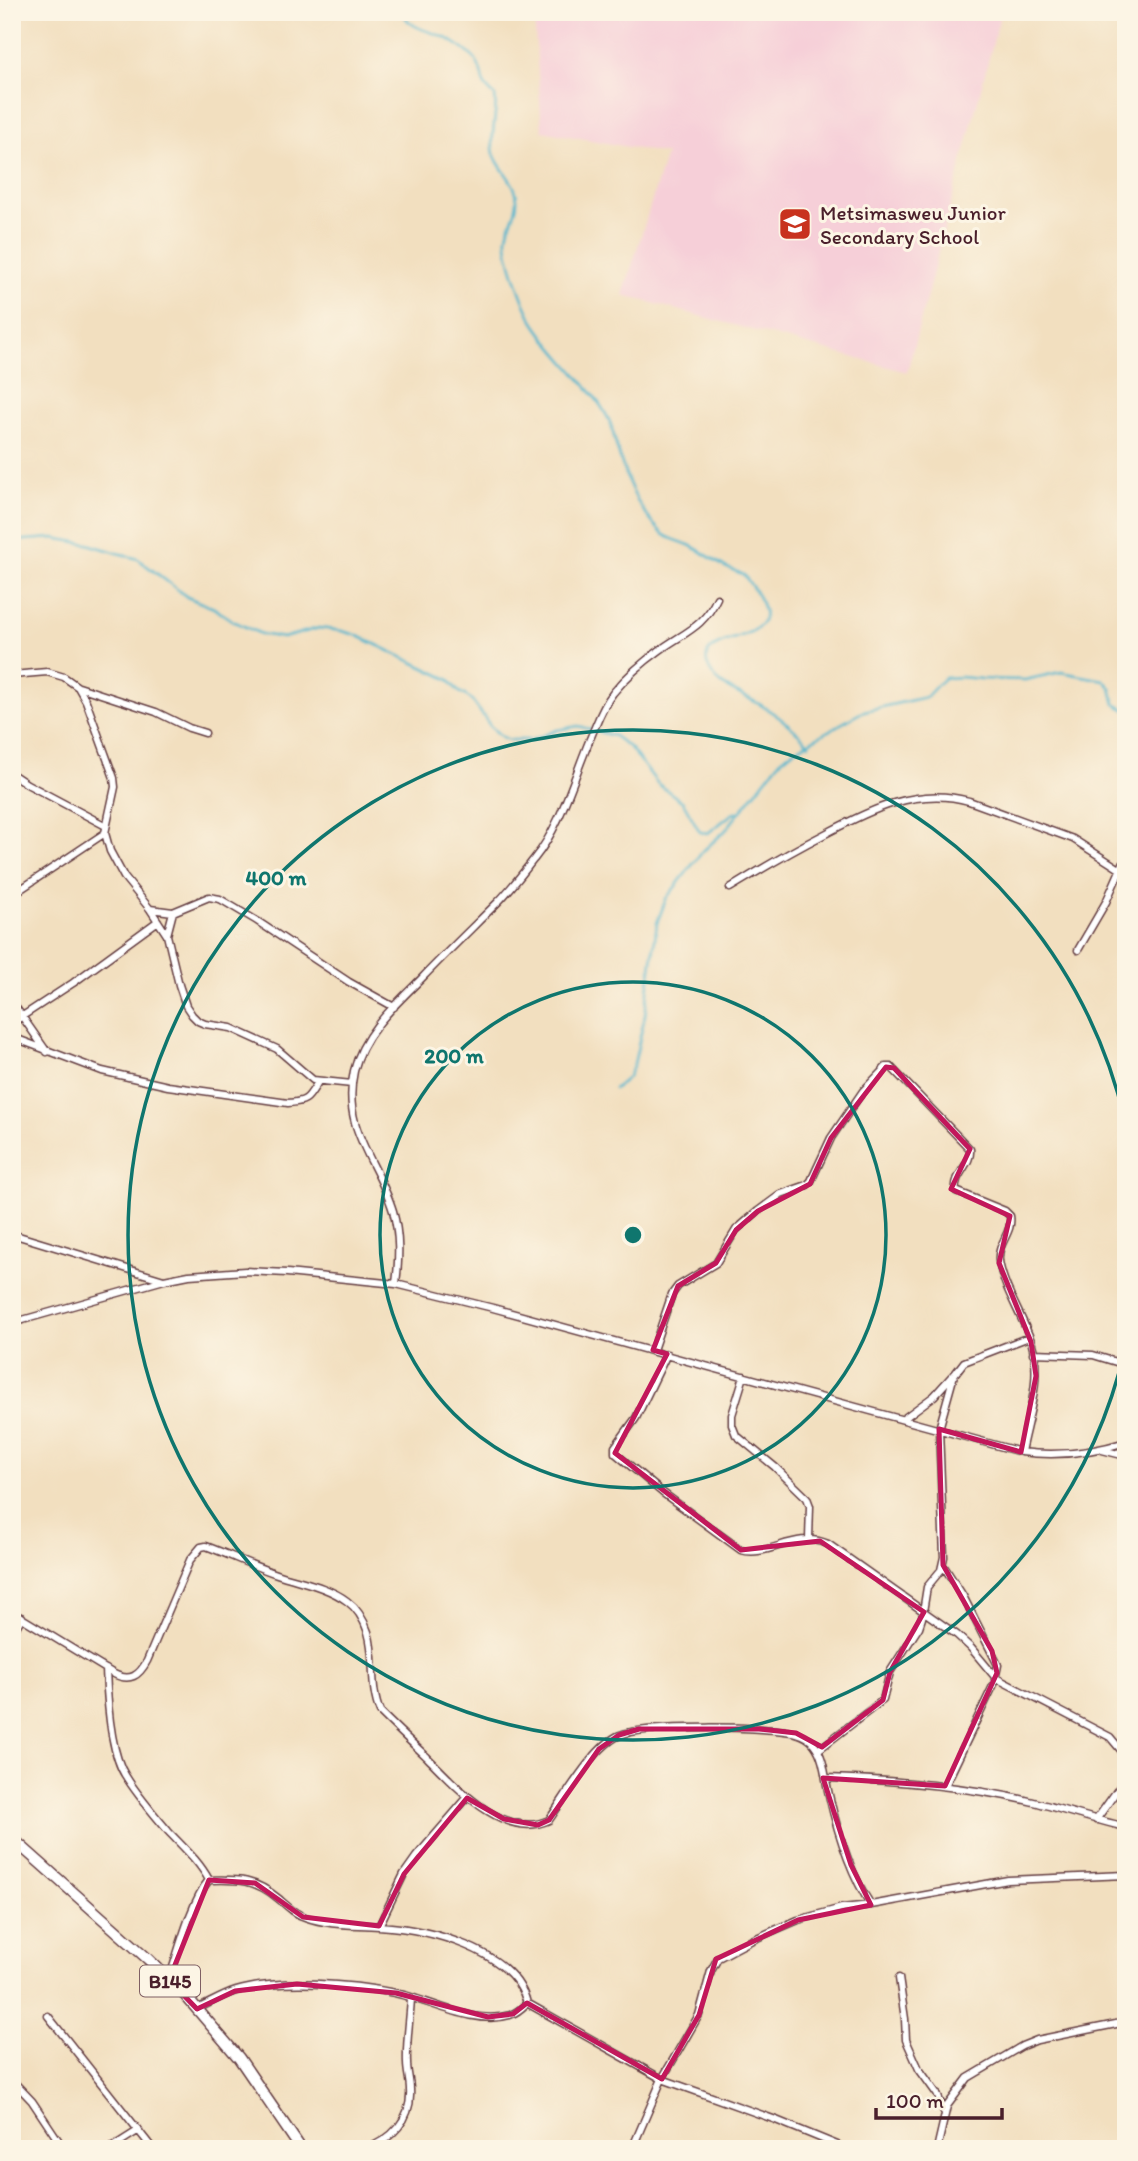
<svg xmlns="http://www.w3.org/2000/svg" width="1138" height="2161" font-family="Itim,sans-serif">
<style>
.built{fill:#f6cfd8}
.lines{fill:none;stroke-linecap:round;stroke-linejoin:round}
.stream{stroke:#50b5ce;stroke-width:2.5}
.street-casing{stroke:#633c41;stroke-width:9}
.primary-casing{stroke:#633c41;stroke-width:13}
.street{stroke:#fff;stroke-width:6}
.primary{stroke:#fff;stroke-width:10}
.marked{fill:none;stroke:#c2185b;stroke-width:5;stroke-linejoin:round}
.ring{fill:none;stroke:#0f766e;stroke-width:3.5}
.labels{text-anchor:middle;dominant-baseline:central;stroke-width:6;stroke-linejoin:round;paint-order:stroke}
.shield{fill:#fcf5e5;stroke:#7f5f63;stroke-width:2}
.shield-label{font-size:19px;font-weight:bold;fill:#4a1f2b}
.poi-label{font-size:21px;fill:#4a1f2b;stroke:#fcf5e5;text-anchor:start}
.centre{fill:#0f766e;stroke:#fcf5e5;stroke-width:3.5}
.ring-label{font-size:21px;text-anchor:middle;font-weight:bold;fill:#0f766e;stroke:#fcf5e5;stroke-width:6;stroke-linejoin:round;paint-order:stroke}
</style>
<rect width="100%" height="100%" fill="#fcf5e5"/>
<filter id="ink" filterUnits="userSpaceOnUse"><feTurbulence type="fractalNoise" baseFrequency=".0143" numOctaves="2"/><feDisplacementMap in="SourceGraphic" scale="14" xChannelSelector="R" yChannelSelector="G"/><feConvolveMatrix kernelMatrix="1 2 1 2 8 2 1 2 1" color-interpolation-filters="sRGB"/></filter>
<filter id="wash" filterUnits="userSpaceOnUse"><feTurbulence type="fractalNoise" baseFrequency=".00686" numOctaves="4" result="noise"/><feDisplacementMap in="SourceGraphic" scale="28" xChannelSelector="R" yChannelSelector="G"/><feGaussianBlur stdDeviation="1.57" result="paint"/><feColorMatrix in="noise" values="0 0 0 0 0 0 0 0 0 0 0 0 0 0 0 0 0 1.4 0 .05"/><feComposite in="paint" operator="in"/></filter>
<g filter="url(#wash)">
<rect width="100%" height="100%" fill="#f2dfbf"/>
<path class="built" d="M 527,12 L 1001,12 L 907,372 L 623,295 L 666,154 L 542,131 L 534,15 Z"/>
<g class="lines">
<path class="stream" d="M 402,12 C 412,33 437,30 453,42 C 461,47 474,56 478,64 C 486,81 477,80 495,96 C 498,116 489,135 494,154 C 500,171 518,183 517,201 C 517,213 508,225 507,237 C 505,254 524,306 534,322 C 554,354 591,385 608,418 C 613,427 614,439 617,448 C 626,479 637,509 661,532 C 667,539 680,541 689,545 C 702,551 713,560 725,567 C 731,570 740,572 745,576 C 746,578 758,595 759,598 C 787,646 699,630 707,663 C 715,690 744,693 764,707 C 780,717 796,730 809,744
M 12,541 L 53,538 L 88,544 L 138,559 L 187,597 L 214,608 L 233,621 L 261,634 L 283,638 L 319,628 L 342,631 L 356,635 L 448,679 L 458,691 L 471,699 L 491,727 L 502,737 L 509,740 L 532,740 L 557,730 L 578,726 L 614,736 L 630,748 L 658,784 L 683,802 L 700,832 L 708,833 L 732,814 L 740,812 L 780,761 L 791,752 L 864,711 L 926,697 L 944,678 L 960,677 L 982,679 L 1025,680 L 1061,672 L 1104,680 L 1111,688 L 1115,704 L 1126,710
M 614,1089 L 628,1077 L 634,1064 L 645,1015 L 657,923 L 666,899 L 703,851 L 725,831 L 739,813"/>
</g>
</g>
<g filter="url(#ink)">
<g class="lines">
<defs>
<path id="street" d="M 12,675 L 47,672 L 64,677 L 78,687 L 86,701 L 114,778 L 115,787 L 105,833 L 110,851 L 124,877 L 150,909 L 167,935 L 179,985 L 186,1006 L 192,1015 L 198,1021 L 205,1024 L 231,1028 L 277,1049 L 313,1080 L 352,1084
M 79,687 L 156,712 L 189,728 L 205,733
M 12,774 L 27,784 L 106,826
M 730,888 C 761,869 792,851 825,834 C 870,810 917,786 969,801 L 1073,839 L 1126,873
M 12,895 L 105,833
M 150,909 L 173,912 L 209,897 L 220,899 L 257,921 L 349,982 L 394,1007
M 167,935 L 173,912
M 1078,950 L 1106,902 L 1126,857
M 12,1002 L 47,1052
M 12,1023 L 73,983 L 158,921
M 12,1037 L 102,1071 L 168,1086 L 288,1103 C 308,1102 308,1098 318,1082
M 12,1234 L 164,1280
M 396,1284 C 399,1259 400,1236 393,1211 C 378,1161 341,1130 354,1071 C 363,1033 395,1005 422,978 C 446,953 472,928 497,903 C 510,890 522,874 534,859 C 560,828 574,777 590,739 C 597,723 602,707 613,693 C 627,676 643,662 660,650 C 685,632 704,627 717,598
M 12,1323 L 164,1280 L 189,1275 L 245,1271 L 287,1273 L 396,1284 L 493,1308 L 1021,1452 C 1057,1457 1091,1453 1126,1442
M 653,1350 L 672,1294 L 678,1286 L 716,1263 L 736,1230 L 758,1211 L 781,1194 L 807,1185 L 811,1181 L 831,1138 L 863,1091 L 886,1067 L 891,1067 L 970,1149 C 972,1165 953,1174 956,1191 L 1005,1211 L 1010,1216 C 1013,1233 997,1243 999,1261 C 1003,1287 1022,1315 1031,1341 C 1043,1377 1028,1416 1021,1452
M 1033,1353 L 1093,1355 L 1126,1365
M 667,1354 L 636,1418 L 615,1447 L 615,1453 L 663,1493 L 741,1550 C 769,1558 795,1530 828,1544 L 957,1635 L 971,1648 L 996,1678 L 1110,1737 L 1126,1756
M 744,1376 L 732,1415 L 732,1425 L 736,1435 L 775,1467 L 807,1498 L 810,1506 L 809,1539
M 903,1419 L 934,1396 L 952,1376
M 1102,1450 L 1126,1456
M 943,1565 L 963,1596 L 998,1665 L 994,1684 L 945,1786
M 12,1612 L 114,1674 C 130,1682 139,1676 147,1661 L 190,1560 L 201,1547 L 206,1546 C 230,1555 253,1566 277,1574 C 300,1582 327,1586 347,1601 C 358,1609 364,1620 368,1632 C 376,1658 369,1686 380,1712 C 395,1727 411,1742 427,1757 C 456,1786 504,1841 549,1820 C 566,1796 594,1746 620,1735 C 642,1725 771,1726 796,1733 C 803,1735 810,1739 814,1744 C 825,1758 825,1779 829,1795 C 837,1830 851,1875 871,1905
M 12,1634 L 22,1617
M 106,1669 C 107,1697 110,1752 125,1775 C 137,1795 153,1813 168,1831 C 183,1847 199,1861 209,1880
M 818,1750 L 883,1700 L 890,1672 L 919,1627 L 922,1618 L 927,1587 L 941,1570 L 944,1557 L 939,1429 L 954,1375 L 964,1362 L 1029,1337
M 826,1778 C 897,1780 968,1786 1038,1803 C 1067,1811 1096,1820 1126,1827
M 1096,1820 L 1126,1778
M 379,1926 L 404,1874 L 416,1857 L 467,1798
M 899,1978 L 905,2019 L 906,2040 L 919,2069 L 937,2094 L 945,2114
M 169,1980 C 178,1953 191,1901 209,1880 C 240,1879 255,1879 279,1899 C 287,1906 295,1914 305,1917 C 330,1926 354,1924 379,1926 C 428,1929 513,1949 527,2003 L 662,2079 L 776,2120 L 847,2149
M 197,2009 C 210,2003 223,1995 236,1991 C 279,1978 352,1984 395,1993 C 430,2000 474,2026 510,2015 C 516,2013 522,2008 527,2003
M 48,2016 L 153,2149
M 12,2080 L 32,2101 L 64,2149
M 109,2149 L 139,2130
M 365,2149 C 392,2140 412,2119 410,2090 C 410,2081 407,2072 407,2063 C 406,2042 410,2019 411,1998
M 632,2149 L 662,2079 L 699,2015 L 711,1971 L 718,1958 L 752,1940 L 798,1920 L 842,1908 L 871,1905 L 1008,1880 L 1126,1875
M 937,2149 L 947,2106 L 968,2078 L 1022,2046 L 1037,2040 L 1126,2022"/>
<path id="primary" d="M 12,1838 L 148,1959 L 185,1995 L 239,2058 L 301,2149"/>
</defs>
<use href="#street" class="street-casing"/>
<use href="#primary" class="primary-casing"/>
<use href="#street" class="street"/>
<use href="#primary" class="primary"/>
</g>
</g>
<path class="marked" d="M 886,1067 L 894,1068 L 970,1149 L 951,1189 L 1010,1216 L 999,1263 L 1031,1342 L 1036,1376 L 1021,1452 L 939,1429 L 943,1565 L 992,1651 L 997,1673 L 945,1786 L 823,1778 L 851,1865 L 871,1905 L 798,1920 L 716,1959 L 699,2015 L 662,2079 L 527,2003 L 513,2014 L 488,2017 L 396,1993 L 297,1984 L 235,1991 L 197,2009 L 169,1980 L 209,1880 L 255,1883 L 303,1917 L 379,1926 L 404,1874 L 467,1798 L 504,1819 L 538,1825 L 549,1820 L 599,1749 L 619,1735 L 639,1729 L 759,1729 L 796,1733 L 822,1747 L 883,1700 L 890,1672 L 924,1612 L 820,1541 L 741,1550 L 615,1453 L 667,1354 L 653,1350 L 678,1286 L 716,1263 L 736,1230 L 758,1211 L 810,1184 L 831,1138 Z"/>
<g class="ring">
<circle cx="633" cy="1235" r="253"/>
<path d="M1125 1349A505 505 0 1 1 1125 1121"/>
</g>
<defs>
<symbol id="school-square" viewBox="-11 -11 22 22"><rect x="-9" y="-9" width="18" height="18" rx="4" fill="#c8321e" stroke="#fcf5e5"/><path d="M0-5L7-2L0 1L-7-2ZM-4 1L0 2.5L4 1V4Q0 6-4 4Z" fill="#fff"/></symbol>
</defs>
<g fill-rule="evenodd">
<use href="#school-square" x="776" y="205" width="38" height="38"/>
</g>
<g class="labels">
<rect class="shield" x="140" y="1965.5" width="60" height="31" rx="5"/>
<g class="shield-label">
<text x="170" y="1981">B145</text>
</g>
<g class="poi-label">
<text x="820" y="212">Metsimasweu Junior<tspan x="820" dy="24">Secondary School</tspan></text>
</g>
</g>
<circle cx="633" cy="1235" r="10" class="centre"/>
<g class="ring-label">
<text x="276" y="885">400 m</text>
<text x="454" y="1063">200 m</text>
</g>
<rect width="1138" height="2161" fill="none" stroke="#fcf5e5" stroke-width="42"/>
<path d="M876 2108v10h126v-10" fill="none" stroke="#4a1f2b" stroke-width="3.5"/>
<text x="886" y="2108" font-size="21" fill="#4a1f2b" stroke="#fcf5e5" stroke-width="5" paint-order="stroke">100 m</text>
</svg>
